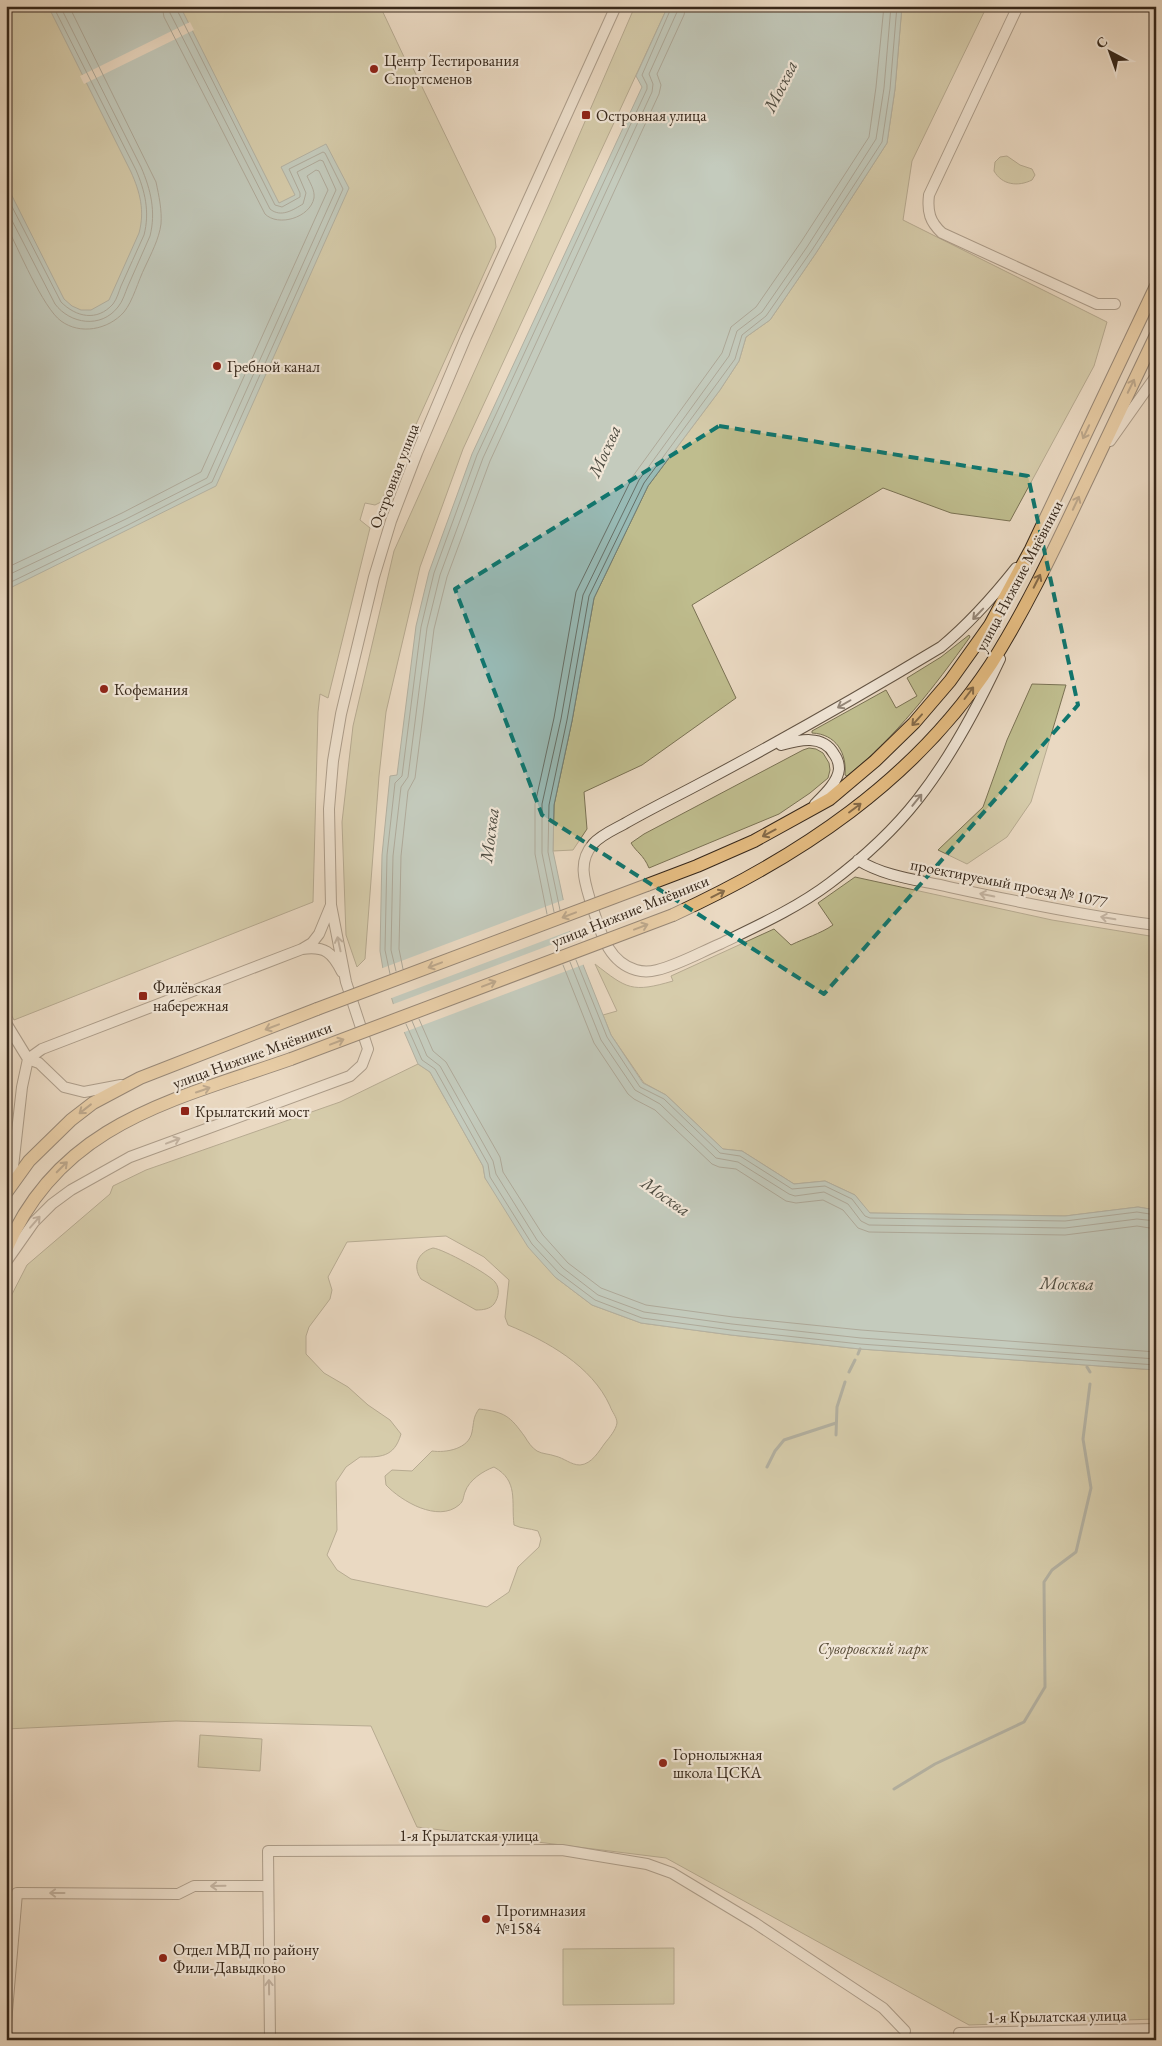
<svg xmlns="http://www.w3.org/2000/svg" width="1162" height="2046" font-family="'EB Garamond',serif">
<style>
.green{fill:#bfbd8e;stroke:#7a7254;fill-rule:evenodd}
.water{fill:#98bab5;stroke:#717f77}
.pier{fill:#ead9c2}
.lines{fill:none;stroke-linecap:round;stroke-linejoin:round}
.shore{stroke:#677068;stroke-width:1}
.stream{stroke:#717f77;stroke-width:3}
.minor-casing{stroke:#635444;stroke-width:12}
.major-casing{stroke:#36271a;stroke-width:14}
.minor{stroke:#f1e6d7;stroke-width:10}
.major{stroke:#e5bc81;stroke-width:12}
.major-bridge-casing{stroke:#36271a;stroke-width:14;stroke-linecap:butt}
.major-bridge{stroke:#e5bc81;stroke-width:12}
.oneway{stroke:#856a48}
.oneway2{stroke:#948678}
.marked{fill:none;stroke:#0f766e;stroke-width:4;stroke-dasharray:10 6;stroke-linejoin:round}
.poi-dot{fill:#8f2418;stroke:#f1e6d7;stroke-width:2}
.labels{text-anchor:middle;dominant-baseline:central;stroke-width:4.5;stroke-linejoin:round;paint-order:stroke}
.poi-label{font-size:16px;fill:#36271a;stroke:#f1e6d7;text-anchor:start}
.street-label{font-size:16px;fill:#36271a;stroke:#f1e6d7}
.park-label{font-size:16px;font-style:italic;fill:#584c37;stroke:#f1e6d7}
.water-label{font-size:18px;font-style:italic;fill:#4e4c41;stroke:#f1e6d7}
</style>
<rect width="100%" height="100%" fill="#ead9c2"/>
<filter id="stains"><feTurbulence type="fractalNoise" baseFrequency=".004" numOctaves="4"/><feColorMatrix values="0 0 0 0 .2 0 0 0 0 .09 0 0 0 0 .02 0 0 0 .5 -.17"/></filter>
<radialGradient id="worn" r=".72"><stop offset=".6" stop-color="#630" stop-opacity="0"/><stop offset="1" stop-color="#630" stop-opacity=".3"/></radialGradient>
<path class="green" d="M 6,6 L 380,6 L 405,59 L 410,62 L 495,238 L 496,247 L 381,502 L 375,505 L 365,503 L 360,520 L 370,528 L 328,698 L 320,694 L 318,712 L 313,902 L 14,1020 L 6,1005 Z
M 635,6 L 668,6 L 463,449 L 420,567 L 386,712 L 379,776 L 365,959 L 357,967 L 346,935 L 342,822 L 353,726 L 394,551 L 548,207 Z
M 902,6 L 987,6 L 912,161 L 903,220 L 1107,322 L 1094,366 L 1010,521 L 951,513 L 883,488 L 692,605 L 736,698 L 642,765 L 584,792 L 587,829 L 573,850 L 553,851 L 554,805 L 572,721 L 594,598 L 648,486 L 720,390 L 739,361 L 746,337 L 770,320 L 816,253 L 887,143 L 895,89 Z
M 1007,156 L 1020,165 L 1032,169 L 1035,175 L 1032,180 C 1018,187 1002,185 994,171 L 995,162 L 1000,157 Z
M 969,635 L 970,637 C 934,687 896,737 847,776 L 845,775 C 847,753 836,734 812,733 L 812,731 L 886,690 L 896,708 L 917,696 L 907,678 L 941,657 Z
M 1032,684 L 1066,685 L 1031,802 L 1007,837 L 967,864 L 938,850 L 983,807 L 1007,740 Z
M 809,748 L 816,749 L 823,753 L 829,763 L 830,770 L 828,778 L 810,793 L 779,814 L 649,868 C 643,854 637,853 631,843 L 644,834 L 803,750 Z
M 855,877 L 1052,920 L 1156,937 L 1156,1210 L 1138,1207 L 1065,1216 L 869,1213 L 855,1195 L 825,1181 L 794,1184 L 742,1151 L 723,1149 L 666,1095 L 644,1083 L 611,1035 L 603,1015 L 617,1011 L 595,964 C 627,989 632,993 673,981 L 671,976 L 774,929 L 791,945 C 805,938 820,934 833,925 L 818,903 Z
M 418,1064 L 430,1072 L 483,1166 L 485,1178 L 555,1277 L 592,1305 L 641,1323 L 731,1335 L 860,1349 L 1156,1370 L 1156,2019 L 969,2025 L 666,1858 L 417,1827 L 371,1726 L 176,1721 L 6,1729 L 6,1306 L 27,1265 L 110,1194 L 113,1186 L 146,1170 L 340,1102 ZM 446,1236 L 484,1257 L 509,1280 L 505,1317 L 508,1325 C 547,1341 592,1366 610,1406 C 612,1412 617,1417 617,1423 C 616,1430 609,1438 605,1443 C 599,1451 592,1464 580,1465 C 571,1465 564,1458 555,1456 C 550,1454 542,1454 537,1451 C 532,1448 528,1442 525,1437 C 510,1416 505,1412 479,1409 C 473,1417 474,1422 472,1432 C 469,1449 446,1453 432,1451 L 412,1471 L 392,1470 L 385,1476 L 386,1485 C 401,1501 438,1523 459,1505 C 464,1501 463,1497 465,1492 C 469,1480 483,1471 494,1467 C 519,1481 511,1501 514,1525 C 522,1529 529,1528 538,1531 L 541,1539 L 539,1547 L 518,1567 L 509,1592 L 487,1607 L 351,1579 L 337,1570 L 327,1555 L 337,1530 L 336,1482 L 346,1467 L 360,1457 C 380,1457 394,1458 401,1434 L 390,1420 L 368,1405 L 348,1387 L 324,1373 L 306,1354 L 306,1336 L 309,1327 L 330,1299 L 332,1290 L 328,1277 L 347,1242 Z
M 433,1248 C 443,1249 489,1274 495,1282 C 500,1288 499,1297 494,1304 C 490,1309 483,1310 476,1310 L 421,1279 C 412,1266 418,1252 433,1248 Z
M 200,1735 L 262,1739 L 260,1771 L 198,1767 Z
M 674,1948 L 674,2004 L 563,2005 L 563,1949 Z"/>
<path class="water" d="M 48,6 L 180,6 L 279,203 L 295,195 L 281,167 L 326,144 L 349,188 L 216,486 L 12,587 L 6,587 L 6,184 L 64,299 L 72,306 L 81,310 L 91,310 L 109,300 L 139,233 C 145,211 140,192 131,172 Z
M 668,6 L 902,6 L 895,89 L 887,143 L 816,253 L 770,320 L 746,337 L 739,361 L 720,390 L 648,486 L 594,598 L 572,721 L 554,805 L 553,851 L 570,932 L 611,1035 L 643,1083 L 666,1095 L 723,1149 L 742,1151 L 794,1184 L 825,1181 L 855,1195 L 870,1213 L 1065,1216 L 1138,1207 L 1156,1210 L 1156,1370 L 860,1349 L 731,1335 L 641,1323 L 592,1305 L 555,1277 L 528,1247 L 485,1178 L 483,1166 L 430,1072 L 418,1064 L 396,1013 L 383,969 L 380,951 L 382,855 L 390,776 L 397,775 L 416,626 L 429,572 L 472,454 L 642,87 L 636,76 Z"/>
<path class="pier" d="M 190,22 L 194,30 L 84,84 L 80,76 Z
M 566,899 L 572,930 L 389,999 L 380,969 Z
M 574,936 L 585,964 L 402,1033 L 391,1005 Z"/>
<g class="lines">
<path class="shore" d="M 6,195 L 61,302 C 76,317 97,322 113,304 C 117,299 119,291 121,286 C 129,269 136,252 144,235 C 150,212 145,191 136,170 L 53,6
M 6,209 L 55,304 C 70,324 101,329 118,307 C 123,301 125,293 128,286 C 135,269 143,253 150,236 C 156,212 151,190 141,167 L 60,6
M 6,225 C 18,248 43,308 61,321 C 80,335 108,330 124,312 C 133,301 138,281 145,267 C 151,254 159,239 161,224 C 162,210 159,196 156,182 L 69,6
M 6,568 L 122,513 L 201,472 L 328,190 L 319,171 L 316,170 L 307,176 C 310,183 315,190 314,198 C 310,218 278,227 265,214 L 164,17 L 162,6
M 6,576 L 126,519 L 207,478 L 336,190 L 323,161 L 320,160 L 297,172 L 306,193 L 303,204 C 293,210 281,218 270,209 L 170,13 L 169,6
M 6,582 L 11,582 L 128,525 L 212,482 L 343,189 L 325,153 L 323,152 L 289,169 L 300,193 L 300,197 L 282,207 L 275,205 L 175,6
M 560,910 L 548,852 L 549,805 L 567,720 L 589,596 L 644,483 L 735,359 L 742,335 L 766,316 L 812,250 L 882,142 L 890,89 L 897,6
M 554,912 L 542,853 L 542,804 L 561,719 L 583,595 L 639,480 L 729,356 L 737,331 L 762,312 L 807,247 L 876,139 L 884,88 L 891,6
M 547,914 L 535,854 L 535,804 L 554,718 L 576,592 L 633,476 L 722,353 L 731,327 L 756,307 L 801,242 L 869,137 L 876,87 L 884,6
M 576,960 L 607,1037 L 640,1087 L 664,1099 L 720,1153 L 740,1156 L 792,1189 L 825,1186 L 852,1199 L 865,1216 L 870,1218 L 1065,1221 L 1137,1212 L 1156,1215
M 570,962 L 601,1040 L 635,1090 L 660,1104 L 716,1158 L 738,1162 L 789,1194 L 795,1196 L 824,1192 L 848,1204 L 861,1221 L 869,1225 L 1065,1228 L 1137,1219 L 1156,1221
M 563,965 L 594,1043 L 628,1094 L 634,1099 L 655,1110 L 712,1164 L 719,1167 L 736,1169 L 786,1201 L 796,1203 L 823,1200 L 843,1210 L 858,1228 L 869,1232 L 1065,1235 L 1137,1226 L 1156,1229
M 403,969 L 399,949 L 401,856 L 408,791 L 415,778 L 434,629 L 447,577 L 490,461 L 659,94 L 661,85 L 657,74 L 684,15 L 686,6
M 396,971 L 391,950 L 393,856 L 401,787 L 408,777 L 427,628 L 440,575 L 483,458 L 652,92 L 653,84 L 649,74 L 677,12 L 678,6
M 390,974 L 385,950 L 387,855 L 395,783 L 402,776 L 421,627 L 434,573 L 477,455 L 647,89 L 647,85 L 642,75 L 672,6
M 419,1019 L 433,1051 L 446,1062 L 500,1157 L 503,1172 L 543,1235 L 568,1263 L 601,1288 L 646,1305 L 733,1317 L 861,1330 L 1156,1352
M 412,1021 L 427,1056 L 440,1066 L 493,1161 L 496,1174 L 537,1240 L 563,1268 L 598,1295 L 644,1312 L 732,1324 L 861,1338 L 1156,1359
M 406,1024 L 422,1060 L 435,1069 L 488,1164 L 490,1177 L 532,1244 L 559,1273 L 595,1300 L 642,1318 L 731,1330 L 860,1344 L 1156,1365"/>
<path class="stream" d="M 858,1354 L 860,1349
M 1087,1367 L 1090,1372
M 849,1372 L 855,1360
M 836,1435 L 837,1407 L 845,1382
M 767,1467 L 775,1451 L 784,1440 L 836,1423
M 894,1789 L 935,1764 L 1024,1722 L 1045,1687 L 1044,1582 L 1052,1570 L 1076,1552 L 1091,1488 L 1083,1439 L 1090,1384"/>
<defs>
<path id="minor" d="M 1018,6 L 929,195 C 927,212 930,222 942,233 L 1097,304 L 1115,304
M 1110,441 L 1156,376
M 1000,659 C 977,708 951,757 918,799 C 893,831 862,859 830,883 C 797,908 757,926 720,944 C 699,953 678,965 657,970 C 649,972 643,972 636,970 C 606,961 600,929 591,903 C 585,883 577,862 593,844 C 601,835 613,830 624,824 C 650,809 677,796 703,782 C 784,739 863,694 941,647 C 970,623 993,597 1016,568
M 781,745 C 799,740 823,734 834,754 C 837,758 839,764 839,769 C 838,782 824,795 815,804
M 858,860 C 885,877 919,880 949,887 C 1018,902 1086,916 1156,925
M 302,949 L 312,943 L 319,934 L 331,905 L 329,809 L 333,761 L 341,714 L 374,577 L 391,521 L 417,453 L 466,337 L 616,6
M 6,1023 L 28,1059 L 39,1063 L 64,1087 L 84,1092 L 121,1085
M 11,1185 L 22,1087 L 28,1059 L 42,1049 L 302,949 C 325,946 332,952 342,972
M 6,1262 L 34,1222 L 52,1204 L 71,1190 L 130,1157 L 350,1076 L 362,1065 L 368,1049 L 346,982 L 331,905
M 6,2023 L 17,1893 L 178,1894 L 194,1886 L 267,1886
M 959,2033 L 1156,2029
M 270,2040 L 268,1851 L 562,1850 L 647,1864 L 672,1873 L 755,1923 L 883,2008 L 905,2031"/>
<path id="major" d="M 647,885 L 697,866 L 754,841 L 830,799 L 875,761 L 914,723 L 950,681 L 990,625 L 1031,549 L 1156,286
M 673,915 C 799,857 914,781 991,664 C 1024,612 1051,556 1077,501 C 1103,446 1129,391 1156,335
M 6,1193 L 29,1161 L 71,1120 L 93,1103 L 140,1078 L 317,1009
M 6,1250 C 59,1123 174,1100 291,1059"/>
</defs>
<use href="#minor" class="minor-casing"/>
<use href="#major" class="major-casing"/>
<use href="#minor" class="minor"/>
<use href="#major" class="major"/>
<defs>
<path id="major-bridge" d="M 317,1009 L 647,885
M 291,1059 L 673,915"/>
</defs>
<use href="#major-bridge" class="major-bridge-casing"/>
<use href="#major-bridge" class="major-bridge"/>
</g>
<defs><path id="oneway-shaft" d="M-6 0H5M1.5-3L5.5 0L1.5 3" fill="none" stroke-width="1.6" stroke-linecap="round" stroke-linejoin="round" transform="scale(1.25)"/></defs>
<g class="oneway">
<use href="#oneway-shaft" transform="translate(1131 386) rotate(-64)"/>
<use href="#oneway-shaft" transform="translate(1086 432) rotate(115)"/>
<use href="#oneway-shaft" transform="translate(1076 503) rotate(-65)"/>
<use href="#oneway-shaft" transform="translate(1037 581) rotate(-63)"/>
<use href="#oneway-shaft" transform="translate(969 693) rotate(-53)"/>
<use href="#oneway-shaft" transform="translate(917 720) rotate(132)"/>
<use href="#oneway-shaft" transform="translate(855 808) rotate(-37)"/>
<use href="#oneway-shaft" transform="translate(769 833) rotate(152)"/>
<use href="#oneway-shaft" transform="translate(718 894) rotate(-27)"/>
<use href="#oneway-shaft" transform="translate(569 915) rotate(159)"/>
<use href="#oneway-shaft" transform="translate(641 927) rotate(-21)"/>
<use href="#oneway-shaft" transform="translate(435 965) rotate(159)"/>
<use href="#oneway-shaft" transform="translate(489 984) rotate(-21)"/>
<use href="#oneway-shaft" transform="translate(272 1027) rotate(159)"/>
<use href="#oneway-shaft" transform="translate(337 1042) rotate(-21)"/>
<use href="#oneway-shaft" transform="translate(203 1090) rotate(-19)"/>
<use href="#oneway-shaft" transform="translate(85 1109) rotate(142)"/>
<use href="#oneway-shaft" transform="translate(62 1167) rotate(-45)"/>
</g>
<g class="oneway2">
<use href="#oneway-shaft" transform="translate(978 614) rotate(134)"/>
<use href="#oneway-shaft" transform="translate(844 704) rotate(150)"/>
<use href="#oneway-shaft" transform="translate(917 800) rotate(-51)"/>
<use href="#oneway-shaft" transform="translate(987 895) rotate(-168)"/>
<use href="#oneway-shaft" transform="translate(1108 918) rotate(-170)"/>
<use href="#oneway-shaft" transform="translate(339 944) rotate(-102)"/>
<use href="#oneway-shaft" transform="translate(173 1141) rotate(-21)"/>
<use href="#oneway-shaft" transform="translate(35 1222) rotate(-49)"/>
<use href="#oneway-shaft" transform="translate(218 1886) rotate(179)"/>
<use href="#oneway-shaft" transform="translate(57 1893) rotate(-180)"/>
<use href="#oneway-shaft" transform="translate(269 1987) rotate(-91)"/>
</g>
<path d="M0 0H1162V2046H0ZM 719,426 L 1028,476 L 1078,705 L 824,994 L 542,815 L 455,589 Z" fill="#ead9c2" fill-opacity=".55" fill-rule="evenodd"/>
<path class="marked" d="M 719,426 L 1028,476 L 1078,705 L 824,994 L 542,815 L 455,589 Z"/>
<g class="poi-dot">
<circle cx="374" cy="69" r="5"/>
<rect x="581" y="110" width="10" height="10" rx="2.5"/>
<circle cx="217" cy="366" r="5"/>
<circle cx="104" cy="689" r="5"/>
<rect x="138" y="991" width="10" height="10" rx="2.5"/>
<rect x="180" y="1106" width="10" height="10" rx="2.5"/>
<circle cx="663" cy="1763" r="5"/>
<circle cx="486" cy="1919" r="5"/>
<circle cx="163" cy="1958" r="5"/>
</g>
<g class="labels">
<g class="poi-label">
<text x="384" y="60">Центр Тестирования<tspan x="384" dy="18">Спортсменов</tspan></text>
<text x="596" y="115">Островная улица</text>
<text x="227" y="366">Гребной канал</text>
<text x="114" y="689">Кофемания</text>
<text x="153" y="987">Филёвская<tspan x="153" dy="18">набережная</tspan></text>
<text x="195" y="1111">Крылатский мост</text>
<text x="673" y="1754">Горнолыжная<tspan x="673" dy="18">школа ЦСКА</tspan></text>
<text x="496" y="1910">Прогимназия<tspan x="496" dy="18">№1584</tspan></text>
<text x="173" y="1949">Отдел МВД по району<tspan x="173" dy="18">Фили-Давыдково</tspan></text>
</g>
<g class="street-label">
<text transform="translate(394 476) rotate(-69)">Островная улица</text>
<text transform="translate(1019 576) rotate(-62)">улица Нижние Мнёвники</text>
<text transform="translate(1009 883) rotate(11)">проектируемый проезд № 1077</text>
<text transform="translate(630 911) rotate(-22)">улица Нижние Мнёвники</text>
<text transform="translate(252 1055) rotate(-20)">улица Нижние Мнёвники</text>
<text x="469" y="1835">1-я Крылатская улица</text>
<text transform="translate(1057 2016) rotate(-1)">1-я Крылатская улица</text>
</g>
<g class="park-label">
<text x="873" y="1648">Суворовский парк</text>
</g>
<g class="water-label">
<text transform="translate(780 86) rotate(-64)">Москва</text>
<text transform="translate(604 451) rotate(-66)">Москва</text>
<text transform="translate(489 835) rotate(-83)">Москва</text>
<text transform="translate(666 1196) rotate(35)">Москва</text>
<text transform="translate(1067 1283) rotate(1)">Москва</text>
</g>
</g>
<rect width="1162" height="2046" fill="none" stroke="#ead9c2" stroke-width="25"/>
<rect x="8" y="8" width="1147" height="2031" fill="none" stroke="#36271a" stroke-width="2.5"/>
<rect x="12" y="12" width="1137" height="2021" fill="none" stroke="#36271a"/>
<g transform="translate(1110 52) rotate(319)" stroke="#f1e6d7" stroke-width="4" paint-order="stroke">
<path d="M0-4L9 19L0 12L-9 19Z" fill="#36271a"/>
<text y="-8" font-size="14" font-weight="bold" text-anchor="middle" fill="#36271a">С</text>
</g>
<rect width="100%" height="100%" filter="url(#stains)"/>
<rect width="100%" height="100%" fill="url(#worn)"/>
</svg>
